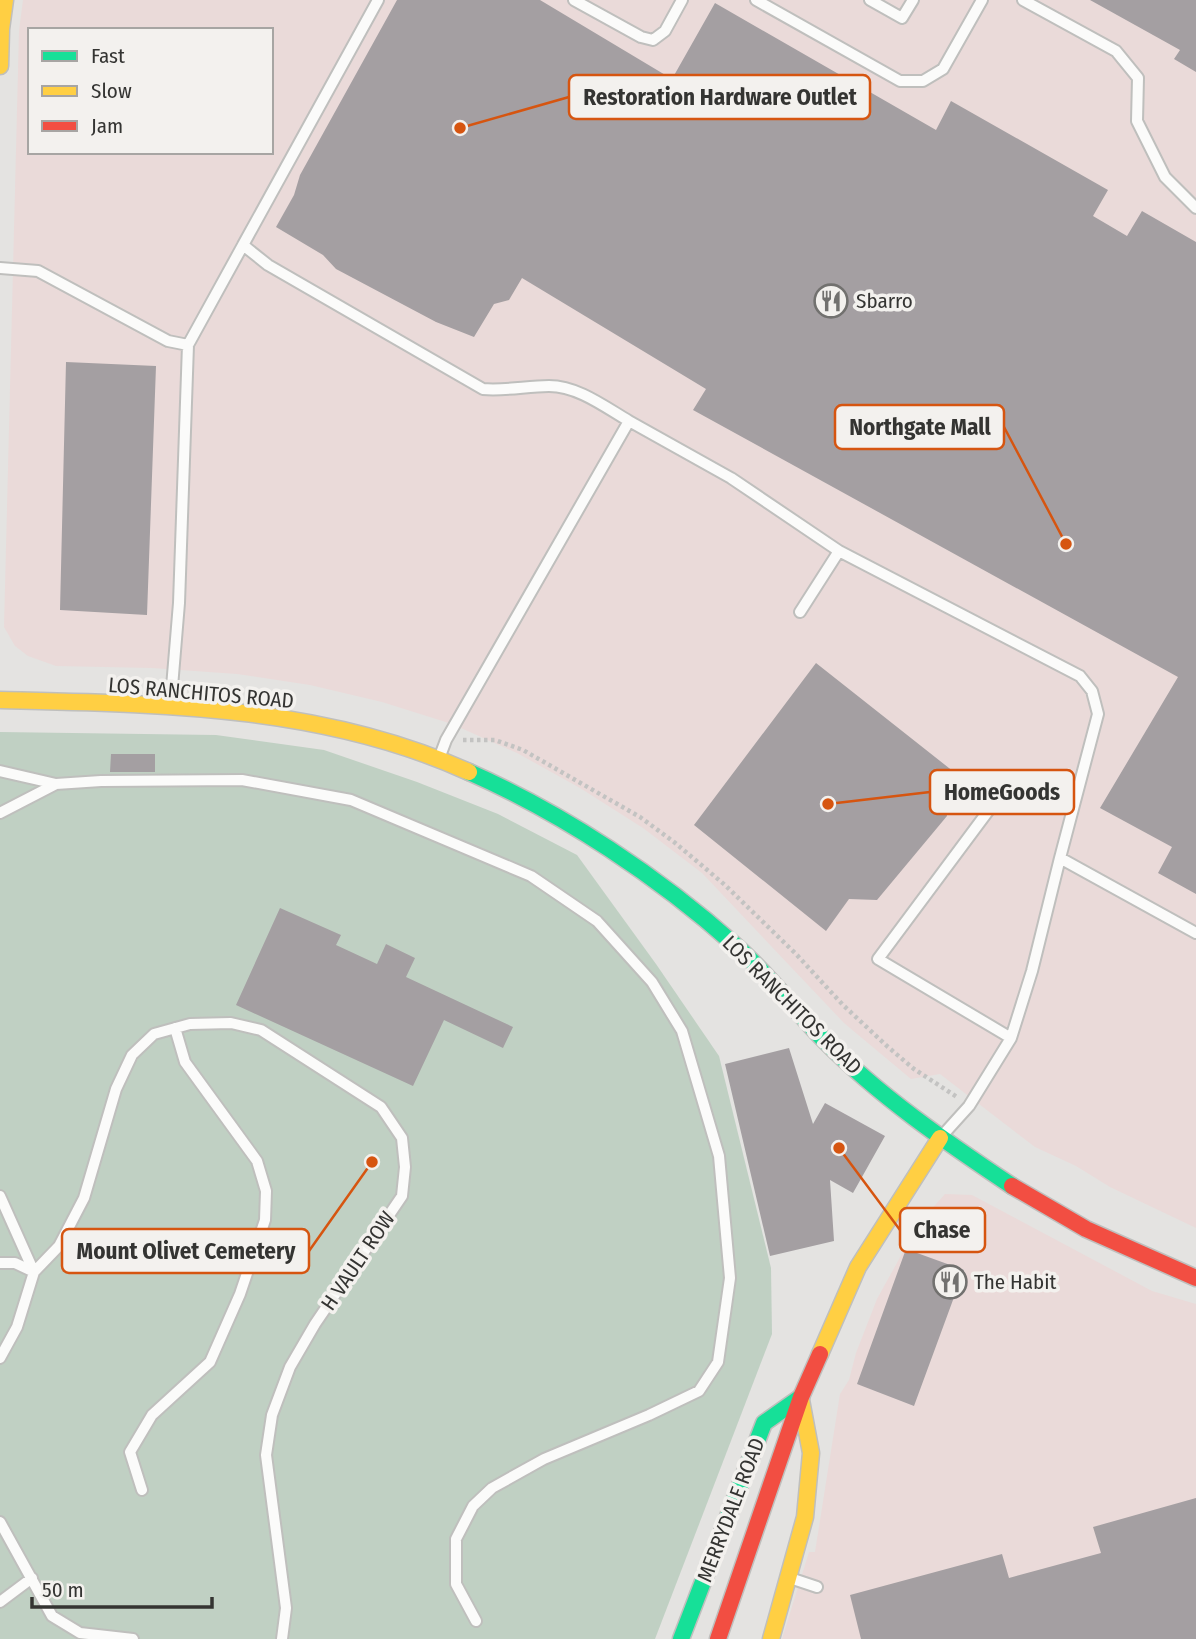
<svg xmlns="http://www.w3.org/2000/svg" width="1196" height="1639" font-family="'Fira Sans Condensed',sans-serif">
<style>
.commercial{fill:#eadad9;fill-rule:evenodd}
.green{fill:#c0d0c3}
.building{fill:#a49fa2}
.lines{fill:none;stroke-linecap:round;stroke-linejoin:round}
.lane-casing{stroke:#bfbfbd;stroke-width:14}
.fast-casing{stroke:#bfbfbd;stroke-width:19}
.slow-casing{stroke:#bfbfbd;stroke-width:19}
.jam-casing{stroke:#bfbfbd;stroke-width:19}
.path{stroke:#c3c3c2;stroke-width:4.5;stroke-dasharray:3.5 3.5;stroke-linecap:butt}
.lane{stroke:#fbfbfa;stroke-width:10}
.fast{stroke:#16e098;stroke-width:16}
.slow{stroke:#ffcf43;stroke-width:16}
.jam{stroke:#f24e42;stroke-width:16}
.labels{text-anchor:middle;dominant-baseline:central;stroke-width:7;stroke-linejoin:round;paint-order:stroke}
.poi-label{font-size:21px;fill:#343432;stroke:#f3f1ee;text-anchor:start}
.street-label{font-size:21px;fill:#343432;stroke:#f3f1ee}
.leader{fill:none;stroke:#d65510;stroke-width:2.5}
.callout-dot{fill:#d65510;stroke:#f3f1ee;stroke-width:2.5}
.callout{fill:#f3f1ee;stroke:#d65510;stroke-width:2.5}
.callout-label{font-size:23px;text-anchor:middle;font-weight:bold;fill:#343432}
</style>
<rect width="100%" height="100%" fill="#e4e3e1"/>
<path class="commercial" d="M 23,0 L 1196,0 L 1196,1228 L 1110,1187 L 1076,1166 L 1035,1147 L 940,1074 L 911,1079 L 844,1023 L 702,873 L 643,828 L 580,788 L 517,753 L 452,724 L 382,702 L 310,685 L 237,674 L 152,668 L 56,666 L 28,656 L 15,646 L 4,627 L 19,31 ZM 30,30 L 271,30 L 271,152 L 30,152 Z
M 945,1194 L 972,1195 L 1152,1291 L 1196,1304 L 1196,1639 L 782,1639 L 809,1552 L 815,1552 L 840,1394 L 849,1380 L 856,1353 L 877,1299 L 919,1223 Z"/>
<path class="green" d="M 0,732 L 216,735 L 324,750 L 417,782 L 498,814 L 577,855 L 656,964 L 719,1056 L 771,1268 L 772,1334 L 655,1639 L 0,1639 Z"/>
<path class="building" d="M 397,0 L 540,0 L 672,79 L 715,3 L 936,130 L 951,101 L 1108,190 L 1093,216 L 1127,236 L 1142,211 L 1196,242 L 1196,894 L 1158,873 L 1172,847 L 1100,808 L 1178,677 L 693,410 L 706,389 L 522,278 L 509,300 L 494,304 L 474,337 L 436,322 L 336,269 L 323,255 L 276,227 L 294,195 L 300,175 Z
M 1090,0 L 1196,0 L 1196,72 L 1174,59 L 1180,50 Z
M 66,362 L 156,366 L 147,615 L 60,610 Z
M 816,663 L 954,772 L 940,784 L 947,816 L 877,900 L 849,899 L 826,931 L 694,825 Z
M 111,754 L 155,754 L 155,772 L 110,772 Z
M 280,908 L 341,935 L 336,945 L 377,964 L 386,944 L 415,958 L 406,977 L 513,1027 L 503,1048 L 444,1020 L 413,1086 L 236,1005 Z
M 789,1048 L 813,1124 L 825,1103 L 885,1136 L 853,1193 L 830,1180 L 834,1241 L 770,1256 L 725,1064 Z
M 906,1249 L 964,1270 L 914,1406 L 857,1384 Z
M 1196,1498 L 1196,1639 L 861,1639 L 850,1595 L 1002,1554 L 1009,1578 L 1101,1553 L 1093,1527 Z"/>
<g class="lines">
<defs>
<path id="lane" d="M 378,0 L 243,245 L 268,265 L 483,389 C 506,391 527,386 549,386 C 578,386 605,407 629,421 L 446,740 L 440,756
M 574,0 L 641,37 L 653,40 L 665,31 L 682,0
M 756,0 L 900,81 L 923,81 L 943,69 L 982,0
M 870,0 L 902,18 L 913,0
M 1023,0 L 1116,51 L 1138,78 L 1137,121 L 1165,177 L 1196,208
M 0,268 L 38,271 L 168,341 L 188,345 L 243,245
M 629,421 L 731,478 L 839,551 L 800,612
M 839,551 L 1080,676 L 1092,691 L 1098,714 L 1060,858
M 172,687 L 179,603 L 188,345
M 0,771 L 56,784 L 101,781 L 242,780 L 351,800 L 531,876 L 597,921 L 652,982 L 682,1031 L 719,1156 L 730,1278 L 718,1362 L 699,1391 L 649,1415 L 544,1459 L 492,1488 L 473,1506 L 456,1539 L 456,1584 L 476,1621
M 1009,783 L 878,959 L 1011,1038
M 0,813 L 56,784
M 941,1137 L 969,1106 L 1011,1038 L 1032,971 L 1060,858 L 1196,933
M 0,1196 L 34,1272
M 0,1263 L 15,1263 L 34,1272
M 0,1358 L 17,1327 L 34,1272 L 59,1246 L 84,1198 L 116,1089 L 132,1055 L 154,1034 L 190,1024 L 231,1023 L 261,1030 L 381,1107 L 402,1138 L 405,1167 L 402,1196 L 315,1324 L 290,1367 L 272,1415 L 266,1455 L 286,1608 L 282,1639
M 142,1490 L 130,1452 L 152,1415 L 210,1362 L 240,1294 L 265,1220 L 266,1191 L 257,1161 L 185,1062 L 175,1028
M 0,1522 L 52,1616 L 80,1633 L 133,1639
M 790,1578 L 817,1587
M 0,1602 L 32,1578"/>
<path id="fast" d="M 469,772 C 564,814 659,877 736,946 C 768,974 794,1009 823,1039 C 879,1096 946,1142 1012,1186
M 681,1639 L 764,1423 L 801,1397"/>
<path id="slow" d="M 0,66 L 1,29 L 5,0
M 0,700 C 159,704 322,705 469,772
M 820,1354 L 858,1267 L 940,1138
M 771,1639 L 805,1517 L 811,1453 L 801,1400"/>
<path id="jam" d="M 1012,1186 L 1086,1229 L 1196,1278
M 718,1639 L 801,1397 L 820,1354"/>
</defs>
<use href="#lane" class="lane-casing"/>
<use href="#fast" class="fast-casing"/>
<use href="#slow" class="slow-casing"/>
<use href="#jam" class="jam-casing"/>
<path class="path" d="M 463,740 L 495,740 L 523,750 L 640,817 L 674,842 L 725,885 L 796,954 L 843,1005 L 888,1047 L 914,1069 L 957,1097"/>
<use href="#lane" class="lane"/>
<use href="#fast" class="fast"/>
<use href="#slow" class="slow"/>
<use href="#jam" class="jam"/>
</g>
<defs>
<symbol id="restaurant-ring" viewBox="-11 -11 22 22"><circle r="9.5" fill="#f3f1ee" stroke="#72716f" stroke-width="1.5"/><path d="M-5-6h1v4h1v-4h1v4h1v-4h1v5L-1.5 .5V6h-2V.5L-5-1ZM5-6V6H3V1.5H1.5Q1.5-4 5-6Z" fill="#72716f"/></symbol>
</defs>
<g fill-rule="evenodd">
<use href="#restaurant-ring" x="812" y="282" width="38" height="38"/>
<use href="#restaurant-ring" x="931" y="1263" width="38" height="38"/>
</g>
<g class="labels">
<g class="poi-label">
<text x="856" y="301">Sbarro</text>
<text x="974" y="1282">The Habit</text>
</g>
<g class="street-label">
<text transform="translate(201 693) rotate(5)">LOS RANCHITOS ROAD</text>
<text transform="translate(792 1005) rotate(45)">LOS RANCHITOS ROAD</text>
<text transform="translate(358 1261) rotate(-56)">H VAULT ROW</text>
<text transform="translate(731 1510) rotate(-69)">MERRYDALE ROAD</text>
</g>
</g>
<path class="leader" d="M460 128L569 97M1066 544L1004 427M828 804L930 792M839 1148L900 1230M372 1162L309 1251"/>
<g class="callout-dot">
<circle cx="460" cy="128" r="7"/>
<circle cx="1066" cy="544" r="7"/>
<circle cx="828" cy="804" r="7"/>
<circle cx="839" cy="1148" r="7"/>
<circle cx="372" cy="1162" r="7"/>
</g>
<g class="callout">
<rect x="569" y="75" width="301" height="44" rx="7"/>
<rect x="835" y="405" width="169" height="44" rx="7"/>
<rect x="930" y="770" width="144" height="44" rx="7"/>
<rect x="900" y="1208" width="85" height="44" rx="7"/>
<rect x="62" y="1229" width="247" height="44" rx="7"/>
</g>
<g class="callout-label">
<text x="720" y="105">Restoration Hardware Outlet</text>
<text x="920" y="435">Northgate Mall</text>
<text x="1002" y="800">HomeGoods</text>
<text x="942" y="1238">Chase</text>
<text x="186" y="1259">Mount Olivet Cemetery</text>
</g>
<rect x="28" y="28" width="245" height="126" fill="#f3f1ee" stroke="#a7a5a3" stroke-width="2"/>
<rect x="42" y="51" width="35" height="10" fill="#16e098" stroke="#a7a5a3" stroke-width="2"/>
<text x="91" y="63" font-size="21" fill="#343432">Fast</text>
<rect x="42" y="86" width="35" height="10" fill="#ffcf43" stroke="#a7a5a3" stroke-width="2"/>
<text x="91" y="98" font-size="21" fill="#343432">Slow</text>
<rect x="42" y="121" width="35" height="10" fill="#f24e42" stroke="#a7a5a3" stroke-width="2"/>
<text x="91" y="133" font-size="21" fill="#343432">Jam</text>
<path d="M32 1597v10h180v-10" fill="none" stroke="#343432" stroke-width="3.5"/>
<text x="42" y="1597" font-size="21" fill="#343432" stroke="#f3f1ee" stroke-width="5" paint-order="stroke">50 m</text>
</svg>
